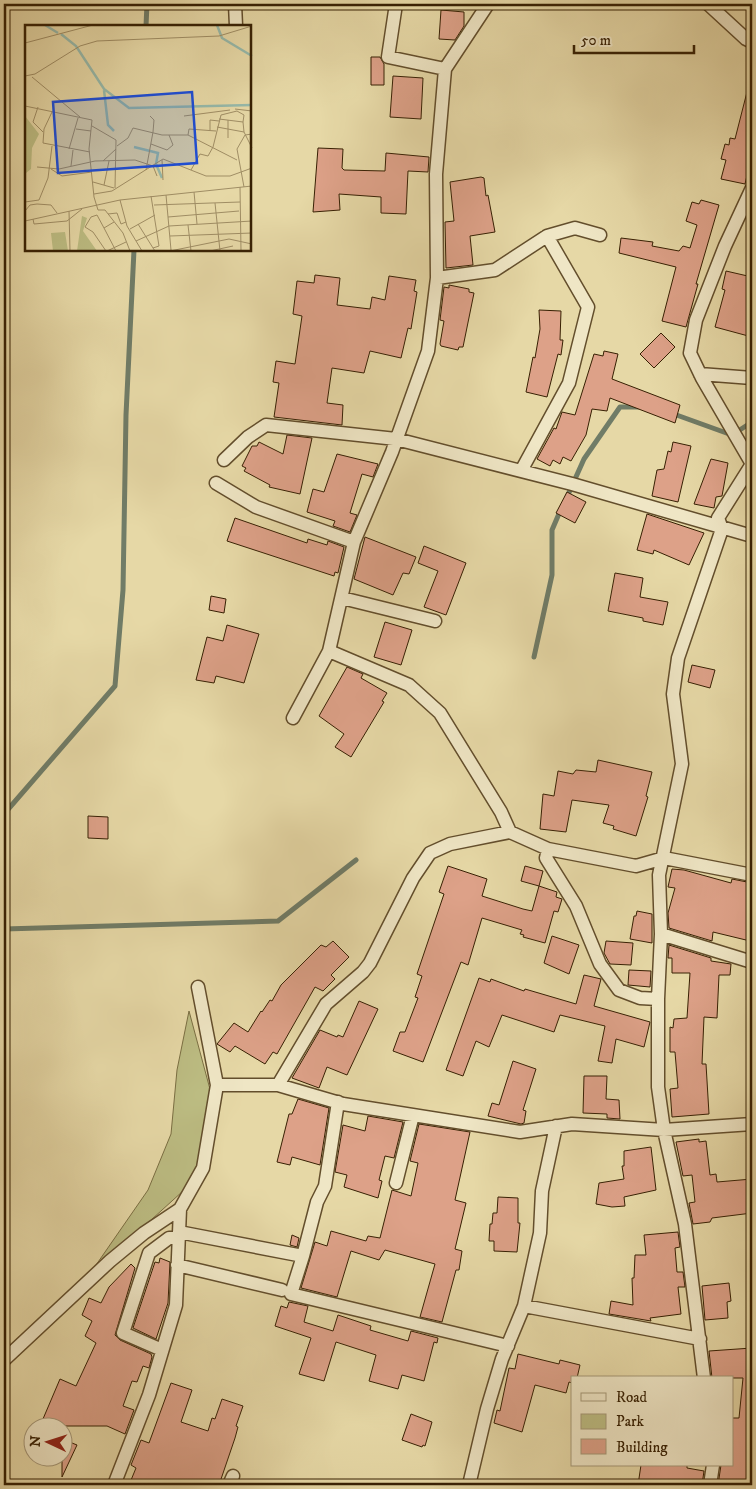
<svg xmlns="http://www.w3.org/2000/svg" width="756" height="1489" font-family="'IM FELL DW Pica',serif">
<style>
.green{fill:#bcbc82;stroke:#7a6e42}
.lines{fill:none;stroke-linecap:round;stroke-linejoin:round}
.stream{stroke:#707c67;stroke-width:5}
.building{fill:#dda188;stroke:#372003}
.minor-casing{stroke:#634e2c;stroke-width:15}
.minor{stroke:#efe6c5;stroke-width:12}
.inset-river{fill:none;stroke:#96b9aa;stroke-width:2.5}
.inset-road{fill:none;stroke:#a08e65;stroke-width:1}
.view{fill:#1d4ed8;fill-opacity:0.15;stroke:#1d4ed8;stroke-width:2.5}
.inset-edge{fill:none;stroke:#372003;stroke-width:2.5}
</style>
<rect width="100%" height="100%" fill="#e6d8a6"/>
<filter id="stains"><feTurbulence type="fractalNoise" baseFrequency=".004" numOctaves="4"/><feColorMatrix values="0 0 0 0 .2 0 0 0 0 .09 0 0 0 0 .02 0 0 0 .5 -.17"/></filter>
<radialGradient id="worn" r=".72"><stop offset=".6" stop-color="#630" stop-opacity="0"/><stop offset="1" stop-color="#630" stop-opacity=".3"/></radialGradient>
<path class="green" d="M 189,1011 L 211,1093 L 203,1147 L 194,1174 L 183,1191 L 87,1278 L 148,1190 L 171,1134 L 177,1070 Z"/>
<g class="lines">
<path class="stream" d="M 146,26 L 147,4
M 671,413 L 732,435 L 752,422
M 567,497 L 584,459 L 620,407 L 639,407
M 534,657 L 552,575 L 552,530 L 561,509
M 4,814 L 115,686 L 123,590 L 126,415 L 134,250
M 4,929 L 278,921 L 356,860"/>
</g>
<path class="building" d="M 441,10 L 464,12 L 464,26 L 455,40 L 439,39 Z
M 371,57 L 380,57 L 384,64 L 384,85 L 371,85 Z
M 393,76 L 423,78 L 421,119 L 390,117 Z
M 748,88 L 752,88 L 752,154 L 745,184 L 721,179 L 726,160 L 721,159 L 725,144 L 729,145 L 730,138 L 735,139 Z
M 318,148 L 343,149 L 342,168 L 344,170 L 385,171 L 386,153 L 429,157 L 428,172 L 408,171 L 406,214 L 381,213 L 381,197 L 339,194 L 340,210 L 313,212 Z
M 481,177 L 484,178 L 486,196 L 488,195 L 495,232 L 470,236 L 473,265 L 446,268 L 445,222 L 454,221 L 450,182 Z
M 701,200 L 719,205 L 696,284 L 698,284 L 686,327 L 662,321 L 676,267 L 619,253 L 621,238 L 653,242 L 652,246 L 679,251 L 683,246 L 690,248 L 697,225 L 686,221 L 692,202 L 699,204 Z
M 726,271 L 752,277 L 752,337 L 715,327 L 725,290 L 722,289 Z
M 315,275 L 340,278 L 337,305 L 370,309 L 372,297 L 385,300 L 389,276 L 416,280 L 414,291 L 417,292 L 411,329 L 408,328 L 401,358 L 370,351 L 364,373 L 332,368 L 327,403 L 343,405 L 342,425 L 274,417 L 279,383 L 273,382 L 276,361 L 295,364 L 302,316 L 293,314 L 297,281 L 314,283 Z
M 449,285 L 469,289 L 469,292 L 474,293 L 463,347 L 459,347 L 458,350 L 441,346 L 440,344 L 444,321 L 440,320 L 444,287 L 449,288 Z
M 539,310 L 561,311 L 560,340 L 563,340 L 561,355 L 558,354 L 547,397 L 526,392 L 533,357 L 535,358 L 540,329 Z
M 661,333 L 675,347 L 654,368 L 640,354 Z
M 604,351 L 618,354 L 612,379 L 680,405 L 675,423 L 610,398 L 607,411 L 592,409 L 586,435 L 571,461 L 563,457 L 560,464 L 553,460 L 550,466 L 537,459 L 554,428 L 556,429 L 562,412 L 575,415 L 594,354 L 603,356 Z
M 287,435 L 312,438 L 300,494 L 269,487 L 270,485 L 244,471 L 246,468 L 242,466 L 252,446 L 257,446 L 259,442 L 283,454 Z
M 673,442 L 691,446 L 678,502 L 652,496 L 657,470 L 664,469 L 668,451 L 671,452 Z
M 337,454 L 378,464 L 373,477 L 362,474 L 350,513 L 357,515 L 350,532 L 333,526 L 335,521 L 307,512 L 313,489 L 324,492 Z
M 711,459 L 728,463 L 722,496 L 716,497 L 714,508 L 694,504 Z
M 567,492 L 586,502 L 575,523 L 556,513 Z
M 647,514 L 704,533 L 689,565 L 654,550 L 653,554 L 637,550 Z
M 235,518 L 307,543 L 308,539 L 327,545 L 328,541 L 344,547 L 338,573 L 335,572 L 334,576 L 227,541 Z
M 365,537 L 416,557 L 409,574 L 403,573 L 393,595 L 354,579 Z
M 424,546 L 466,563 L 446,615 L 424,607 L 438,571 L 418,563 Z
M 615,573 L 643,578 L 640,597 L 668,602 L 663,625 L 643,621 L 643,618 L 608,611 Z
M 211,596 L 226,599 L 224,613 L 209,610 Z
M 385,622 L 412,630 L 401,665 L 374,657 Z
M 227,625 L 259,634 L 244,683 L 216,676 L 214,683 L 196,680 L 207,637 L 223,641 Z
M 692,665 L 715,670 L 710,688 L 688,682 Z
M 347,667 L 363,674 L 361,678 L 387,693 L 382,701 L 384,702 L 351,757 L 335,747 L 344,734 L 319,716 Z
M 598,760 L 652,772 L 646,796 L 648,797 L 636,836 L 613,829 L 614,826 L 603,823 L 609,805 L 572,800 L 566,832 L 540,829 L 543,794 L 554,796 L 558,771 L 573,774 L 576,770 L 596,772 Z
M 88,816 L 108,817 L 108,839 L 88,838 Z
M 448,866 L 487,879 L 482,896 L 523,909 L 532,911 L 539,886 L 557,892 L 556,897 L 562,899 L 558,912 L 554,911 L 545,943 L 523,937 L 524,935 L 520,934 L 522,930 L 482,918 L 468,965 L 461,962 L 423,1062 L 393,1051 L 400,1032 L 405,1032 L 418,998 L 415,997 L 422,976 L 417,974 L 444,894 L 439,892 Z
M 525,866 L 543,871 L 539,886 L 521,881 Z
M 672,869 L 684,870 L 731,883 L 732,879 L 752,883 L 752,919 L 748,938 L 746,940 L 713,932 L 712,941 L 669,928 L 668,913 L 675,888 L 668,887 Z
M 637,911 L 652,914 L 652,943 L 630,939 L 634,916 L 636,916 Z
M 552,936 L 579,945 L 569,974 L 544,963 Z
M 333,941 L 349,957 L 331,975 L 335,979 L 323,991 L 315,987 L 277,1054 L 273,1052 L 265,1064 L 235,1046 L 230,1052 L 217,1044 L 234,1023 L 248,1032 L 261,1011 L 262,1012 L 270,1000 L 272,1001 L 281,985 L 321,945 L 326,947 Z
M 606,941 L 633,943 L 631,965 L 610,964 L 604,953 Z
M 669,945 L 711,958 L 711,961 L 731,964 L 730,975 L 719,975 L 717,1018 L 704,1017 L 702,1064 L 706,1064 L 709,1114 L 672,1117 L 670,1089 L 678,1088 L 675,1052 L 670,1052 L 670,1027 L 673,1028 L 674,1019 L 687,1018 L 690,973 L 672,973 L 672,958 L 668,958 Z
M 629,970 L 651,971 L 650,987 L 628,985 Z
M 584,975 L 601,979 L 594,1006 L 650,1022 L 644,1047 L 616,1039 L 612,1063 L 598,1061 L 605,1026 L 560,1015 L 554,1032 L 502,1015 L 489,1047 L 476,1041 L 463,1076 L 446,1070 L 479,978 L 490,982 L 491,979 L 524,991 L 525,989 L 576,1004 Z
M 359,1001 L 378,1009 L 347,1075 L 327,1067 L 319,1088 L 292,1078 L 320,1030 L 337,1037 L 338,1035 L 343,1037 Z
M 513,1061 L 536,1069 L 523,1110 L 526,1111 L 524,1123 L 521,1124 L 488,1116 L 492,1103 L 499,1105 Z
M 584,1076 L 607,1076 L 606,1099 L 619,1100 L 620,1119 L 607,1118 L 607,1114 L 583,1113 Z
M 298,1099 L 329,1108 L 320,1165 L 292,1157 L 290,1165 L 277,1162 L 289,1114 L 292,1114 Z
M 368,1116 L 403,1122 L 394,1158 L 385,1156 L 379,1180 L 382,1181 L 378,1198 L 344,1187 L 347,1175 L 335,1172 L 343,1125 L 365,1131 Z
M 419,1124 L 470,1132 L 455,1200 L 466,1203 L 455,1249 L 462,1251 L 459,1270 L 456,1270 L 442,1322 L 420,1317 L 435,1264 L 385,1250 L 379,1260 L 351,1251 L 337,1297 L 301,1288 L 315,1242 L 327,1246 L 331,1231 L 366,1241 L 368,1236 L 380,1238 L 392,1190 L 411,1196 L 418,1163 L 410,1161 Z
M 699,1139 L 699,1142 L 706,1141 L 710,1175 L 716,1174 L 717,1182 L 752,1179 L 752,1213 L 712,1218 L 710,1222 L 693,1224 L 689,1203 L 695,1202 L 692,1175 L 683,1176 L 676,1142 Z
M 651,1147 L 656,1190 L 624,1197 L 625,1206 L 612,1207 L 596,1204 L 599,1183 L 624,1179 L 622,1166 L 624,1166 L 624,1151 Z
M 498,1197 L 518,1198 L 518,1223 L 520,1223 L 517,1252 L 494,1251 L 494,1241 L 489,1241 L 490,1224 L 492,1224 L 493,1213 L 497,1213 Z
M 678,1232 L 680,1247 L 675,1248 L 677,1272 L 683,1272 L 685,1287 L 678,1287 L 681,1314 L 650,1318 L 651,1321 L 609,1314 L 611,1301 L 633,1305 L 632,1278 L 634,1278 L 635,1255 L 646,1255 L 644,1235 Z
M 292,1235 L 299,1238 L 297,1247 L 290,1245 Z
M 160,1258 L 170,1262 L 168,1303 L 156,1339 L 133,1328 L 155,1262 L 159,1263 Z
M 131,1264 L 135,1268 L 115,1335 L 120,1340 L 151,1354 L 152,1357 L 149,1368 L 143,1366 L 137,1382 L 132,1381 L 123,1406 L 134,1410 L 125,1434 L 107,1426 L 40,1426 L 60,1379 L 76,1386 L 96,1343 L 85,1336 L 92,1321 L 82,1315 L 89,1298 L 101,1303 L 109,1287 Z
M 729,1283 L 731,1301 L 727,1302 L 728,1318 L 705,1320 L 702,1286 Z
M 289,1302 L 308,1306 L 304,1322 L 333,1331 L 338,1315 L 371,1326 L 370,1330 L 408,1341 L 411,1331 L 438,1338 L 437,1343 L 434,1342 L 424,1381 L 402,1375 L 398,1389 L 369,1381 L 376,1355 L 336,1342 L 324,1381 L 299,1374 L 311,1338 L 275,1326 L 281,1306 L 287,1308 Z
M 752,1348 L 752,1378 L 746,1378 L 752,1378 L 752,1454 L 749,1454 L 748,1480 L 746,1485 L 718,1485 L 721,1465 L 732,1465 L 732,1418 L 739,1418 L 743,1378 L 712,1378 L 709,1351 Z
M 518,1354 L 559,1364 L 560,1360 L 580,1365 L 577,1378 L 572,1378 L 572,1383 L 569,1382 L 566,1393 L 535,1385 L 522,1432 L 494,1423 L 497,1410 L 500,1411 L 509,1368 L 515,1369 Z
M 171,1383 L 192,1390 L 181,1422 L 208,1431 L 212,1418 L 215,1419 L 222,1399 L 243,1406 L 236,1426 L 238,1427 L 235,1438 L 219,1485 L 129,1485 L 136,1468 L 131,1465 L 141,1440 L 149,1443 Z
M 411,1414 L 432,1422 L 425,1446 L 423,1445 L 422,1447 L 402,1440 Z
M 62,1439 L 77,1445 L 62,1477 Z
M 641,1465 L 687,1465 L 687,1468 L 704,1471 L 702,1485 L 638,1485 Z"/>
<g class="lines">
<defs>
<path id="minor" d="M 235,4 L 236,26
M 396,4 L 388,57 L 445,69
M 488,4 L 445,69 L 436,174 L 437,278 L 428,351 L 392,452 L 354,542 L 329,651 L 409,685 L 440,713 L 501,812 L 510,832
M 708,4 L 746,39 L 752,42
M 752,188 L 725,246 L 696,320 L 690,353 L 702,378 L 752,464
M 547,236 L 575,228 L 600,235
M 437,278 L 495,270 L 547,236 L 588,307 L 569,383 L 521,471
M 700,374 L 752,378
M 224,460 L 248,437 L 266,425 L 396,439 L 572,484 L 752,536
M 216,483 L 256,507 L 354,542
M 342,598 L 435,621
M 293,718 L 329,651
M 548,849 L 546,858 L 576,906 L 600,964 L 619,990 L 640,998 L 658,999
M 661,934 L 752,962
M 198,987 L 217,1085
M 278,1085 L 326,1004 L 363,972 L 370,963 L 413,878 L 430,853 L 450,844 L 510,832 L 548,849 L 636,866 L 664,858 L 752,875
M 396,1183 L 413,1115
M 179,1232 L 303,1256 L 291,1294 L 508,1346
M 303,1256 L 317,1202 L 325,1186 L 338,1102
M 177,1265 L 282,1290
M 524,1306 L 700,1339
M 162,1350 L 123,1333 L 149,1253 L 169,1238 L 179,1238
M 4,1360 L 110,1261 L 144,1233 L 180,1209 L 203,1168 L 217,1085 L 278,1085 L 343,1104 L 520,1132 L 572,1124 L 664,1130 L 752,1124
M 704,1378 L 685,1224 L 664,1130 L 658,1087 L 658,999 L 661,934 L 659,875 L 682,764 L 673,694 L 678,658 L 722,529 L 718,518 L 752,464
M 114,1485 L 149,1395 L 176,1305 L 180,1209
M 229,1485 L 233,1476
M 469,1485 L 487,1409 L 502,1359 L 524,1306 L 540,1233 L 542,1191 L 556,1126
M 710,1485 L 713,1465"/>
</defs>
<use href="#minor" class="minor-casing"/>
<use href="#minor" class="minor"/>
</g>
<g transform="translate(25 25)">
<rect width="226" height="226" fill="#e6d8a6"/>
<path d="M 0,91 L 14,109 L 7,123 L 6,144 L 1,148 ZM 57,191 L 62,193 L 58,206 L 72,226 L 52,226 ZM 40,207 L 43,226 L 28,226 L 26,208 Z" fill="#bcbc82"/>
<path class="inset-river" d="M 20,0 L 33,8M 192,0 L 197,13 L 227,31M 36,9 L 51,21 L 79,64 L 104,83 L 227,80M 79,65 L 83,100 L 89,106M 109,122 L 133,128 L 131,139 L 137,153"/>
<path class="inset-road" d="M 0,18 L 68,0M 0,51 L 10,49 L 55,21 L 72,16 L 194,11 L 227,1M 7,52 L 55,92M 0,81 L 67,95 L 64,124 L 69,172 L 73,185 L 80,185 L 98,208 L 105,226M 13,82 L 8,97 L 18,107M 210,84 L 227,86M 27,87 L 19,104 L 18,118 L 65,127M 159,91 L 205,85M 194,94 L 218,97 L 219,107M 67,101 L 91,115 L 90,163M 192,102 L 219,107 L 227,123M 51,104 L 66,106M 185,105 L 185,95 L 194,96M 163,110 L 164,104 L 191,106M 203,113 L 203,95M 126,119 L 142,125 L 148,120 L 144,110M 92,121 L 103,113 L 108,103 L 137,110 L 163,110 L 212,135M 44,124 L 53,93M 137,135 L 138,155M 78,136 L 91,124M 46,141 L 48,125M 12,142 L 34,144 L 70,136 L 110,135 L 128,141 L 132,151M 26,144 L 37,151 L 67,147M 121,145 L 128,107 L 129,95 L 125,91M 166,145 L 175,129 L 183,131 L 188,122 L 196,90 L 212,86 L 219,90 L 218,97M 68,157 L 89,163M 79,160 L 84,136M 215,162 L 216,226M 219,162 L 212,124 L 220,110 L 227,109M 169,167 L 172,199M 69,169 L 87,166 L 138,134 L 181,151 L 205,151 L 227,143M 141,170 L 146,225M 126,171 L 134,221 L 128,223 L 130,226M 95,175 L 102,201 L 117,226M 0,177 L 14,175 L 23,153 L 27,121M 190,178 L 195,226M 129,180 L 215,177M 0,186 L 5,180 L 12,179 L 26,180 L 32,188M 44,186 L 45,226M 83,189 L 92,188 L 96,199 L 101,197M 143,192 L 214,186M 8,194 L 9,199 L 42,196 L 57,184M 0,196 L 95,175 L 227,161M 89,197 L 79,203 L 91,226M 113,199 L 128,223M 163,200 L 166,226M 79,203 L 72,190 L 66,192 L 60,202 L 68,207 L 81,226M 105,204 L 130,190M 145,211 L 227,208M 111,216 L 144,201 L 227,196M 82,226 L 101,217M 145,226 L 204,214 L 227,219M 185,226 L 208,221"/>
<path class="view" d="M 167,67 L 172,138 L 33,148 L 28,77 Z"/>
<rect width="226" height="226" class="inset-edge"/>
</g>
<rect width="756" height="1489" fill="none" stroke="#e6d8a6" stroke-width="20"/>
<rect x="5" y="5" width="746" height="1479" fill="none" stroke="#372003" stroke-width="2.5"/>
<rect x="10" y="10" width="736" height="1469" fill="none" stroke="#372003"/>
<rect x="571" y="1376" width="162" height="90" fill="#efe6c5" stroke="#a59777"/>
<rect x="581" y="1393" width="25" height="8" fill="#efe6c5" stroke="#a59777"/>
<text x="616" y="1402" font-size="15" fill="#372003">Road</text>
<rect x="581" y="1414" width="25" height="15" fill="#bcbc82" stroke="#a59777"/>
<text x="616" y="1426" font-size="15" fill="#372003">Park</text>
<rect x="581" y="1439" width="25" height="15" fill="#dda188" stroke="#a59777"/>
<text x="616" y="1452" font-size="15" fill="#372003">Building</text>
<g transform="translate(48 1442) rotate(274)"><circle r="24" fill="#efe6c5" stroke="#a59777"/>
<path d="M0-4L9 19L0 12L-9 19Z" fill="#8f2418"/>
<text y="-8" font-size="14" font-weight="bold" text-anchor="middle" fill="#372003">N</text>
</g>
<path d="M574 45v8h120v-8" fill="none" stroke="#372003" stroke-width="2.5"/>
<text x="581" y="45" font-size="15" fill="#372003" stroke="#efe6c5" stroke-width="4" paint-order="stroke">50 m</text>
<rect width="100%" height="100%" filter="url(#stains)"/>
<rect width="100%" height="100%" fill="url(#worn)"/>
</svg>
